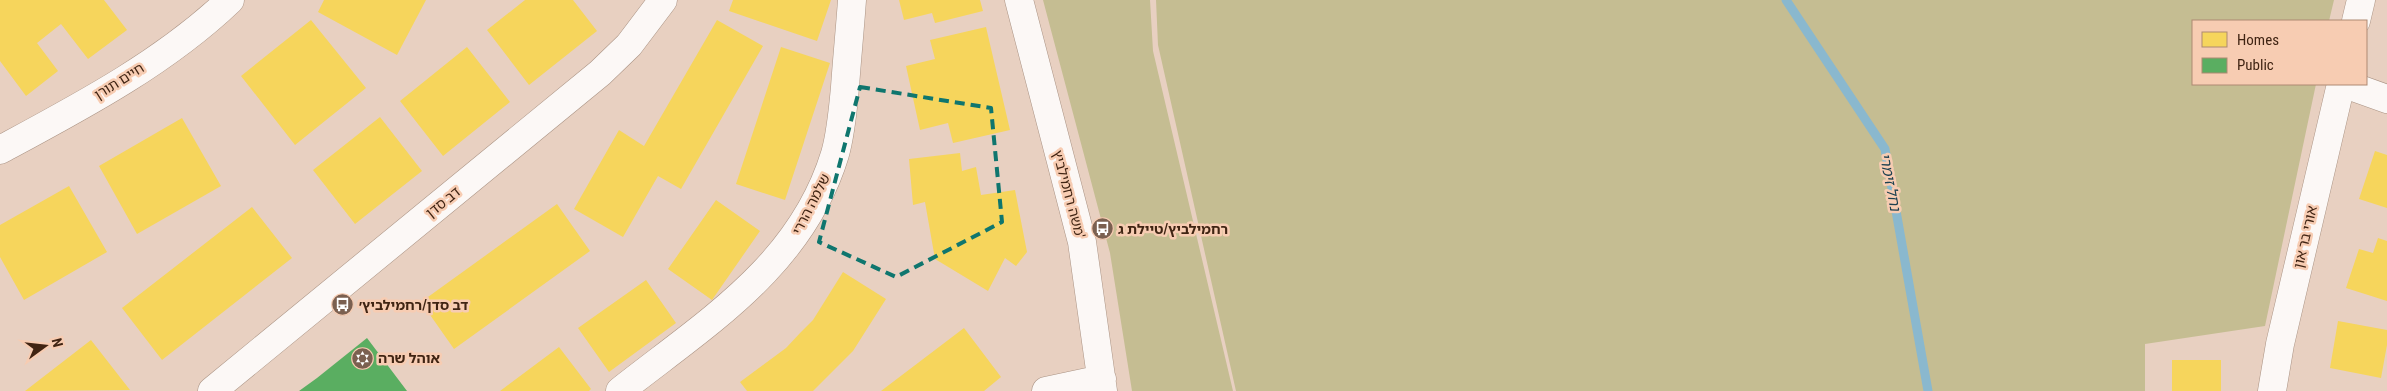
<svg xmlns="http://www.w3.org/2000/svg" width="2387" height="391" font-family="'Roboto Condensed','Noto Sans Hebrew',sans-serif">
<style>
.green{fill:#c5bd92}
.homes{fill:#f6d55c}
.public{fill:#5aae61}
.lines{fill:none;stroke-linecap:round;stroke-linejoin:round}
.stream{stroke:#8ab8ce;stroke-width:9}
.minor-casing{stroke:#aa9384;stroke-width:29}
.minor{stroke:#fcf8f6;stroke-width:28}
.marked{fill:none;stroke:#0f766e;stroke-width:4;stroke-dasharray:10 6;stroke-linejoin:round}
.labels{text-anchor:middle;dominant-baseline:central;stroke-width:5;stroke-linejoin:round;paint-order:stroke}
.street-label{font-size:14px;fill:#402413;stroke:#f7ccb2}
.poi-label{font-size:14px;font-weight:bold;fill:#402413;stroke:#f7ccb2;text-anchor:start}
.water-label{font-size:15px;font-style:italic;fill:#1d4050;stroke:#f7ccb2}
</style>
<rect width="100%" height="100%" fill="#e8d0c1"/>
<path class="green" d="M 1043,0 L 1150,0 L 1153,51 L 1233,391 L 1132,391 L 1110,253 Z
M 1156,0 L 2334,0 L 2329,21 L 2193,21 L 2193,84 L 2316,84 L 2265,326 L 2145,344 L 2145,391 L 1236,391 L 1158,45 Z"/>
<path class="homes" d="M 0,0 L 104,0 L 127,30 L 88,59 L 61,24 L 37,43 L 58,71 L 26,96 L 0,61 Z
M 324,0 L 426,0 L 397,55 L 318,12 Z
M 525,0 L 573,0 L 597,31 L 529,85 L 487,30 Z
M 733,0 L 831,0 L 817,41 L 729,11 Z
M 899,0 L 980,0 L 983,11 L 935,23 L 932,13 L 904,20 Z
M 311,20 L 366,88 L 295,145 L 241,76 Z
M 717,20 L 763,46 L 681,189 L 658,176 L 623,237 L 574,209 L 619,130 L 644,146 Z
M 986,27 L 1010,130 L 953,143 L 948,123 L 920,130 L 906,66 L 935,59 L 930,40 Z
M 467,47 L 510,102 L 443,156 L 400,101 Z
M 781,47 L 830,63 L 785,200 L 736,184 Z
M 380,117 L 422,171 L 355,224 L 313,170 Z
M 182,118 L 221,186 L 137,234 L 99,166 Z
M 2375,151 L 2387,155 L 2387,208 L 2359,199 Z
M 960,153 L 962,171 L 976,167 L 981,195 L 1015,190 L 1027,252 L 1016,266 L 1005,258 L 988,291 L 935,259 L 925,202 L 913,205 L 909,159 Z
M 69,186 L 107,252 L 24,300 L 0,257 L 0,225 Z
M 716,200 L 760,231 L 712,300 L 668,269 Z
M 557,204 L 590,251 L 454,349 L 421,302 Z
M 252,207 L 292,258 L 162,360 L 122,308 Z
M 2378,238 L 2387,241 L 2387,301 L 2346,288 L 2359,249 L 2373,253 Z
M 843,272 L 886,299 L 853,351 L 813,391 L 747,391 L 740,382 L 786,348 L 801,332 L 813,320 Z
M 646,280 L 676,323 L 609,372 L 578,328 Z
M 2338,321 L 2387,330 L 2387,345 L 2381,378 L 2330,368 Z
M 964,328 L 1001,377 L 984,391 L 881,391 Z
M 91,340 L 130,390 L 25,391 Z
M 559,347 L 591,389 L 589,391 L 500,391 Z
M 2172,360 L 2221,360 L 2221,391 L 2172,391 Z"/>
<path class="public" d="M 367,338 L 407,391 L 299,391 L 317,378 Z"/>
<g class="lines">
<path class="stream" d="M 1786,0 L 1885,149 L 1928,391"/>
<defs>
<path id="minor" d="M 1019,0 L 1082,242 L 1103,391
M 2356,21 L 2361,0
M 2345,84 L 2387,99
M 0,150 C 80,107 164,63 230,0
M 212,391 L 600,73 L 629,45 L 663,0
M 620,391 C 706,323 801,266 835,154 C 841,133 843,109 845,87 C 847,58 850,29 852,0
M 1046,391 L 1102,379
M 2272,391 L 2280,344 L 2341,84"/>
</defs>
<use href="#minor" class="minor-casing"/>
<use href="#minor" class="minor"/>
</g>
<path class="marked" d="M 860,87 L 991,108 L 1002,222 L 896,277 L 819,242 Z"/>
<defs>
<symbol id="bus-disc" viewBox="-11 -11 22 22"><circle r="9.5" fill="#7b6050" stroke="#f7ccb2"/><path d="M-5-6H5V4H4V6H2V4H-2V6H-4V4H-5ZM-3.5-4V0h7V-4ZM-3.5 1.2v1.5H-2V1.2ZM2 1.2v1.5H3.5V1.2Z" fill="#fff"/></symbol>
<symbol id="synagogue-disc" viewBox="-11 -11 22 22"><circle r="9.5" fill="#7b6050" stroke="#f7ccb2"/><path d="M0-6.5L5.6 3.2H-5.6ZM0 6.5L5.6-3.2H-5.6Z" fill="#fff"/></symbol>
</defs>
<g fill-rule="evenodd">
<use href="#bus-disc" x="1090" y="216" width="25" height="25"/>
<use href="#bus-disc" x="330" y="292" width="25" height="25"/>
<use href="#synagogue-disc" x="350" y="346" width="25" height="25"/>
</g>
<g class="labels">
<g class="street-label">
<text transform="translate(119 81) rotate(-32)">חיים תורן</text>
<text transform="translate(1069 194) rotate(75)">משה רחמילביץ'</text>
<text transform="translate(443 202) rotate(-39)">דב סדן</text>
<text transform="translate(811 204) rotate(-63)">שלמה הררי</text>
<text transform="translate(2305 237) rotate(-77)">אורי בר און</text>
</g>
<g class="poi-label">
<text x="1118" y="229">רחמילביץ/טיילת ג</text>
<text x="359" y="305">דב סדן/רחמילביץ׳</text>
<text x="378" y="358">אוהל שרה</text>
</g>
<g class="water-label">
<text transform="translate(1890 182) rotate(79)">נחל זימרי</text>
</g>
</g>
<rect x="2192" y="20" width="175" height="65" fill="#f7ccb2" stroke="#ae8972"/>
<rect x="2202" y="32" width="25" height="15" fill="#f6d55c" stroke="#ae8972"/>
<text x="2237" y="45" font-size="15" fill="#402413">Homes</text>
<rect x="2202" y="58" width="25" height="15" fill="#5aae61" stroke="#ae8972"/>
<text x="2237" y="70" font-size="15" fill="#402413">Public</text>
<g transform="translate(45 346) rotate(75)" stroke="#f7ccb2" stroke-width="4" paint-order="stroke">
<path d="M0-4L9 19L0 12L-9 19Z" fill="#402413"/>
<text y="-8" font-size="14" font-weight="bold" text-anchor="middle" fill="#402413">N</text>
</g>
</svg>
